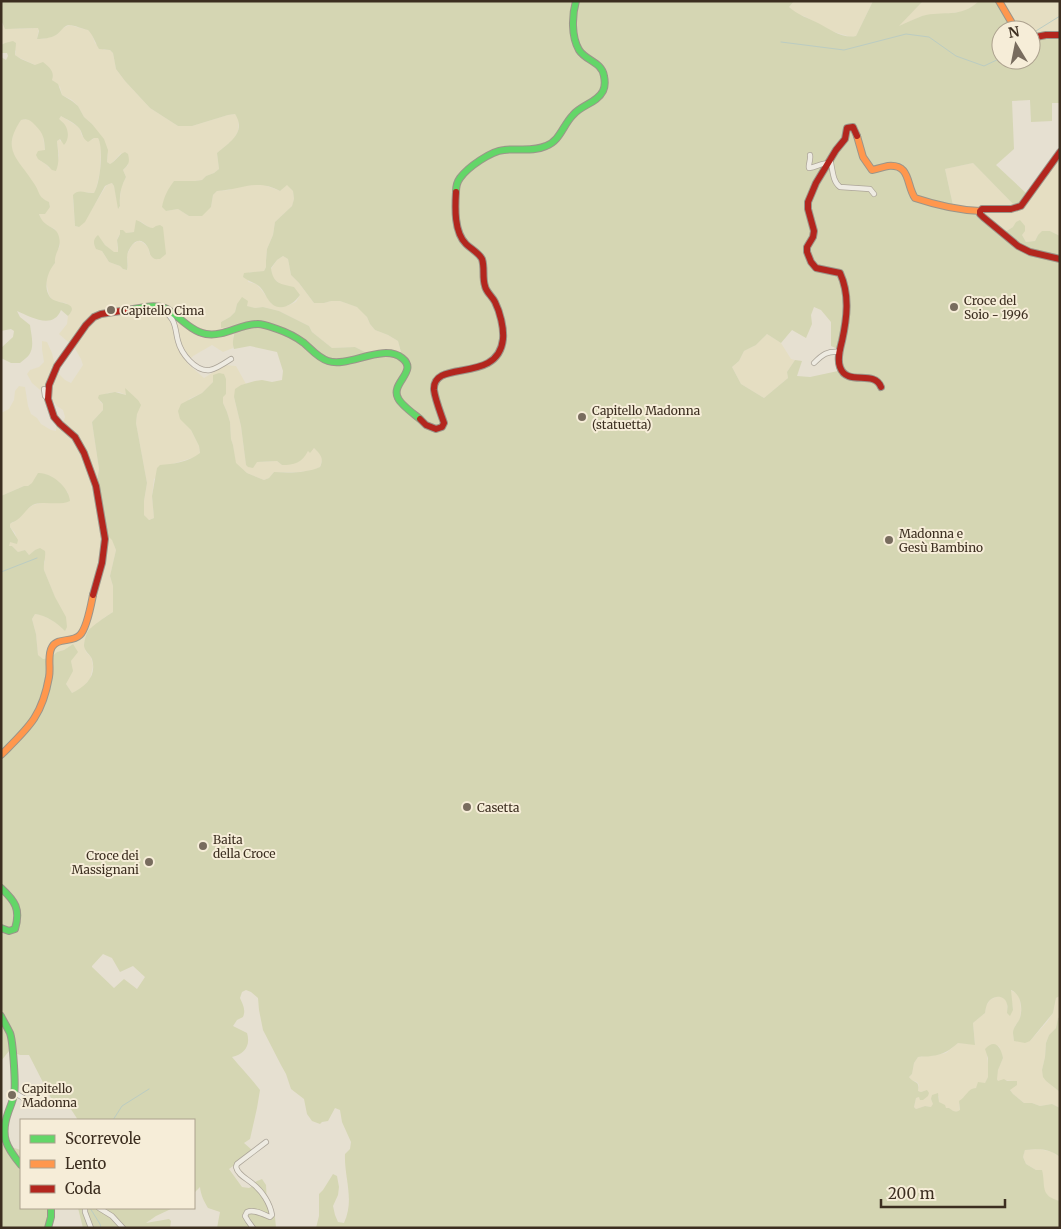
<svg xmlns="http://www.w3.org/2000/svg" width="1061" height="1229" font-family="Merriweather,serif">
<style>
.farmland{fill:#e5dec2;fill-rule:evenodd}
.green{fill:#d5d6b3;fill-rule:evenodd}
.lines{fill:none;stroke-linecap:round;stroke-linejoin:round}
.stream{stroke:#bbccc2;stroke-width:1}
.street-casing{stroke:#aca599;stroke-width:6}
.fast-casing{stroke:#9b958a;stroke-width:8}
.slow-casing{stroke:#9b958a;stroke-width:8}
.jam-casing{stroke:#9b958a;stroke-width:8}
.street{stroke:#eeebe2;stroke-width:4.5}
.fast{stroke:#63d668;stroke-width:6}
.slow{stroke:#ff974d;stroke-width:6}
.jam{stroke:#b3261e;stroke-width:6}
.poi-dot{fill:#786c5e;stroke:#f6edd8;stroke-width:2}
.labels{text-anchor:middle;dominant-baseline:central;stroke-width:4;stroke-linejoin:round;paint-order:stroke}
.poi-label{font-size:12px;fill:#3c2e20;stroke:#f6edd8;text-anchor:start}
</style>
<rect width="100%" height="100%" fill="#e6e0d1"/>
<path class="farmland" d="M 794,1 L 873,1 L 856,36 L 851,37 L 831,31 L 804,16 L 798,15 L 789,7 Z
M 923,1 L 979,1 L 975,5 L 962,12 L 922,16 L 897,27 Z
M 998,1 L 1060,1 L 1060,36 L 1031,38 L 1031,30 L 1014,30 Z
M 1,20 L 2,25 L 14,29 L 39,28 L 37,39 L 43,39 L 56,35 L 63,28 L 70,25 L 83,29 L 88,30 L 92,34 L 95,43 L 104,50 L 110,50 L 113,53 L 116,69 L 125,81 L 150,108 L 178,126 L 192,126 L 228,115 L 235,114 L 239,119 L 238,131 L 234,139 L 217,153 L 219,169 L 214,173 L 206,176 L 202,180 L 195,181 L 174,181 L 166,211 L 178,209 L 189,216 L 211,207 L 213,195 L 217,191 L 229,190 L 235,187 L 242,186 L 262,184 L 280,191 L 287,184 L 293,191 L 294,199 L 292,206 L 275,222 L 273,235 L 267,249 L 266,261 L 266,267 L 264,271 L 257,272 L 249,272 L 248,282 L 256,284 L 260,288 L 272,304 L 287,306 L 296,302 L 300,295 L 280,284 L 272,277 L 271,269 L 277,260 L 283,256 L 288,259 L 291,275 L 299,283 L 314,303 L 324,303 L 331,301 L 340,301 L 358,307 L 367,317 L 370,324 L 375,330 L 388,335 L 398,341 L 401,352 L 369,354 L 355,347 L 332,348 L 312,332 L 309,326 L 279,311 L 263,307 L 255,308 L 237,304 L 235,312 L 230,317 L 221,322 L 226,328 L 236,326 L 235,331 L 233,337 L 233,348 L 223,352 L 212,345 L 193,356 L 187,363 L 204,378 L 225,365 L 236,366 L 246,384 L 241,385 L 234,397 L 241,426 L 246,465 L 257,462 L 277,461 L 282,465 L 314,448 L 322,455 L 322,460 L 320,467 L 314,470 L 299,472 L 274,472 L 269,478 L 264,480 L 247,473 L 235,463 L 233,445 L 231,439 L 230,422 L 227,412 L 223,403 L 223,397 L 213,382 L 202,393 L 189,399 L 180,418 L 191,430 L 199,446 L 200,454 L 195,457 L 172,464 L 154,479 L 152,496 L 154,518 L 148,520 L 144,515 L 144,501 L 147,483 L 136,423 L 138,400 L 126,390 L 128,396 L 119,392 L 107,393 L 100,402 L 103,404 L 103,410 L 92,422 L 99,469 L 97,481 L 105,519 L 116,550 L 110,576 L 113,586 L 113,612 L 105,617 L 88,631 L 84,644 L 86,652 L 91,657 L 93,666 L 90,679 L 82,688 L 72,693 L 66,684 L 72,671 L 71,661 L 74,656 L 73,644 L 64,650 L 57,652 L 51,657 L 42,659 L 38,655 L 36,634 L 32,619 L 35,614 L 42,615 L 60,625 L 65,631 L 58,605 L 44,570 L 43,567 L 45,561 L 35,550 L 29,555 L 25,550 L 18,552 L 12,546 L 9,546 L 9,542 L 16,537 L 15,533 L 10,527 L 10,524 L 17,520 L 21,514 L 33,505 L 41,503 L 68,493 L 59,482 L 52,477 L 45,474 L 38,474 L 32,484 L 28,486 L 24,486 L 1,496 L 1,413 L 9,409 L 14,400 L 15,391 L 19,386 L 25,387 L 28,406 L 31,414 L 37,418 L 41,424 L 51,430 L 56,431 L 56,425 L 63,423 L 65,417 L 63,410 L 57,406 L 53,401 L 32,383 L 27,374 L 30,370 L 39,367 L 44,362 L 42,349 L 42,341 L 47,342 L 52,353 L 56,371 L 65,380 L 71,383 L 83,365 L 81,359 L 74,347 L 59,334 L 67,324 L 68,316 L 71,312 L 66,303 L 53,301 L 49,295 L 46,282 L 47,274 L 51,267 L 55,263 L 54,256 L 60,246 L 55,229 L 48,226 L 42,221 L 39,214 L 50,207 L 49,202 L 44,200 L 39,195 L 35,186 L 15,158 L 11,147 L 13,133 L 20,120 L 28,119 L 32,121 L 40,129 L 43,135 L 45,151 L 41,161 L 47,165 L 49,168 L 57,164 L 59,156 L 57,141 L 59,139 L 61,142 L 64,124 L 58,119 L 61,116 L 77,126 L 80,129 L 82,136 L 92,140 L 94,138 L 98,138 L 101,145 L 100,171 L 96,190 L 94,193 L 83,192 L 73,199 L 75,226 L 78,227 L 90,212 L 106,186 L 109,184 L 112,183 L 114,186 L 119,208 L 120,206 L 120,198 L 121,187 L 126,177 L 123,170 L 128,165 L 121,153 L 113,162 L 110,164 L 107,162 L 108,154 L 94,127 L 92,124 L 84,117 L 78,106 L 72,100 L 62,95 L 60,87 L 35,65 L 18,57 L 15,55 L 16,51 L 5,43 L 1,45 ZM 140,221 L 150,228 L 154,228 L 150,255 L 148,247 L 142,242 L 138,241 L 132,245 L 127,255 L 128,266 L 127,270 L 123,269 L 120,266 L 109,262 L 102,251 L 98,236 L 105,245 L 114,253 L 118,252 L 117,240 L 118,237 L 120,234 L 134,232 Z
M 1060,154 L 1060,236 L 1050,231 L 1038,235 L 1035,241 L 1026,242 L 1022,235 L 1013,227 L 1005,232 L 987,219 L 985,214 L 986,211 L 1013,211 Z
M 973,163 L 1014,205 L 1009,207 L 985,206 L 978,215 L 954,210 L 945,169 Z
M 767,334 L 781,343 L 791,359 L 795,360 L 787,372 L 788,378 L 764,398 L 741,384 L 732,367 L 739,361 L 744,351 L 756,345 Z
M 1010,990 L 1018,994 L 1020,1001 L 1021,1009 L 1020,1019 L 1015,1026 L 1013,1033 L 1014,1041 L 1030,1041 L 1047,1022 L 1053,1013 L 1056,998 L 1060,996 L 1060,1017 L 1058,1018 L 1056,1028 L 1049,1035 L 1046,1043 L 1045,1057 L 1042,1070 L 1046,1081 L 1060,1092 L 1060,1108 L 1052,1104 L 1040,1106 L 1032,1103 L 1024,1103 L 1013,1094 L 1010,1090 L 1014,1081 L 1002,1080 L 999,1082 L 997,1079 L 996,1076 L 999,1067 L 1003,1058 L 999,1046 L 987,1055 L 988,1064 L 988,1077 L 987,1080 L 985,1083 L 982,1083 L 964,1097 L 959,1104 L 960,1111 L 954,1112 L 949,1108 L 946,1108 L 939,1102 L 939,1096 L 931,1099 L 934,1105 L 931,1107 L 925,1106 L 916,1109 L 914,1107 L 916,1098 L 919,1097 L 924,1091 L 921,1092 L 918,1091 L 919,1085 L 917,1082 L 911,1080 L 909,1077 L 912,1074 L 914,1063 L 918,1057 L 924,1056 L 931,1056 L 946,1053 L 958,1043 L 975,1044 L 973,1023 L 985,1013 L 986,1006 L 990,1000 L 996,997 L 1000,996 L 1004,998 L 1007,1002 L 1007,1013 L 1013,1010 Z
M 1040,1149 L 1052,1152 L 1060,1157 L 1060,1201 L 1054,1200 L 1048,1196 L 1044,1191 L 1043,1183 L 1036,1170 L 1026,1164 L 1023,1157 L 1025,1150 Z"/>
<path class="green" d="M 1,1 L 794,1 L 789,7 C 798,15 808,18 818,23 C 829,29 843,39 856,36 L 873,1 L 923,1 L 899,26 C 906,23 914,19 922,16 C 944,10 960,19 979,1 L 998,1 L 1014,30 L 1001,30 L 1001,60 L 1031,60 L 1031,38 L 1060,36 L 1060,103 L 1052,103 L 1052,121 L 1031,122 L 1030,100 L 1012,101 L 1014,149 L 996,165 L 1027,194 L 1020,203 L 1014,205 L 973,163 L 945,169 L 954,210 L 978,215 L 1017,247 L 1060,260 L 1060,996 L 1056,998 L 1053,1013 L 1030,1041 L 1025,1043 L 1014,1041 C 1014,1040 1013,1034 1013,1033 C 1013,1027 1018,1023 1020,1018 C 1023,1008 1021,994 1011,990 L 1013,1010 L 1010,1016 L 1007,1013 C 1007,1010 1008,1007 1007,1004 C 1005,995 995,995 990,1000 C 986,1004 986,1008 985,1013 L 973,1023 L 975,1045 L 958,1043 C 950,1050 943,1055 931,1056 C 927,1057 923,1056 918,1057 L 914,1063 L 912,1074 L 909,1077 C 914,1084 920,1080 918,1091 L 921,1092 L 927,1090 L 929,1093 L 928,1096 L 923,1100 L 920,1100 L 919,1097 L 916,1098 L 914,1107 L 916,1109 L 925,1106 L 931,1107 L 933,1104 L 931,1099 L 932,1095 L 938,1093 L 939,1102 L 945,1105 L 946,1108 L 949,1108 C 953,1111 955,1113 960,1110 L 959,1101 C 965,1098 968,1088 976,1088 L 978,1082 L 985,1083 L 988,1077 L 988,1058 L 985,1049 C 995,1038 1001,1047 1003,1058 L 998,1070 L 997,1079 L 998,1081 L 1004,1079 L 1007,1081 L 1017,1081 L 1017,1085 L 1010,1090 L 1013,1094 L 1024,1103 L 1032,1103 L 1040,1106 L 1052,1104 L 1060,1108 L 1060,1157 C 1047,1148 1040,1149 1025,1150 L 1023,1157 L 1026,1164 L 1036,1170 L 1042,1170 C 1046,1185 1039,1196 1060,1201 L 1060,1228 L 316,1228 L 319,1216 L 319,1194 L 323,1190 L 333,1174 L 337,1176 L 339,1187 L 338,1195 L 333,1206 L 335,1215 L 338,1222 L 344,1223 C 355,1199 344,1178 345,1154 L 350,1149 L 351,1142 L 342,1122 L 340,1110 L 335,1108 L 328,1121 L 322,1122 L 320,1124 L 312,1121 L 307,1114 L 304,1099 L 291,1089 L 286,1074 L 281,1065 L 263,1030 L 259,1010 L 258,998 L 251,992 L 246,990 L 242,992 L 240,998 C 243,1005 246,1010 243,1017 L 237,1020 L 233,1026 L 247,1033 C 251,1046 244,1054 232,1057 C 241,1068 251,1078 260,1090 L 257,1108 L 250,1139 L 244,1143 L 252,1150 L 247,1156 L 229,1169 L 242,1187 L 249,1188 L 251,1187 C 253,1182 257,1181 262,1179 L 266,1185 L 267,1204 L 275,1217 L 276,1228 L 217,1228 L 220,1212 L 208,1208 C 204,1201 201,1196 200,1187 L 194,1193 L 194,1120 L 78,1120 L 65,1100 L 61,1103 L 52,1100 L 29,1055 L 20,1055 L 9,1051 L 1,1061 L 1,496 L 24,486 L 28,486 L 32,483 L 38,473 C 51,472 69,487 70,501 C 59,506 46,501 35,504 C 27,507 23,516 17,520 C 14,522 12,522 10,524 L 10,527 L 18,540 L 17,544 L 10,542 L 9,546 L 12,546 L 18,552 L 25,550 L 29,555 L 35,550 L 40,548 L 45,551 C 46,558 43,564 44,570 L 55,597 L 66,617 L 67,627 L 65,631 C 57,623 46,615 35,614 L 32,619 L 36,634 L 38,655 L 43,659 L 51,657 L 57,652 L 64,650 L 73,644 L 78,652 L 71,661 L 73,671 L 66,684 L 72,693 C 86,686 97,676 92,659 C 90,654 85,652 84,646 C 84,642 86,634 88,631 C 92,626 108,615 113,612 L 113,586 L 110,576 L 116,550 L 112,540 L 105,533 L 105,519 L 97,481 L 99,469 L 92,422 L 103,410 L 103,404 L 98,398 L 99,395 L 115,392 L 126,395 L 125,388 L 138,400 L 141,405 L 137,414 L 136,423 L 147,483 L 144,501 L 144,515 L 149,520 L 154,518 L 152,496 L 157,468 L 160,465 C 173,464 189,462 200,453 L 199,446 L 191,430 L 180,419 L 178,411 L 181,404 L 202,393 L 213,382 L 213,375 L 219,373 L 224,374 L 226,379 L 226,394 L 223,397 L 223,403 L 227,412 L 230,422 L 231,439 L 233,445 L 236,463 L 247,473 L 264,480 L 269,478 L 274,472 C 289,473 307,473 320,467 C 324,458 321,455 314,448 L 310,453 L 308,451 C 302,463 294,465 282,465 L 277,461 L 257,462 L 253,468 L 248,467 L 246,465 L 241,426 L 234,397 L 235,389 L 241,385 L 255,381 L 262,380 L 272,382 L 282,380 L 283,371 L 277,352 L 250,346 L 234,349 C 231,340 235,334 236,326 L 221,328 L 221,322 L 230,317 L 235,312 L 237,304 L 242,297 L 248,301 L 247,306 L 255,308 L 263,307 L 279,311 L 309,326 L 312,332 L 332,348 L 355,347 L 369,354 L 393,353 L 401,352 L 398,341 L 388,335 L 375,330 L 370,324 L 367,317 L 357,307 L 340,301 L 331,301 L 324,303 L 314,303 L 299,283 L 291,275 L 288,259 L 283,256 L 277,260 L 271,268 C 273,284 281,284 294,287 L 300,295 C 294,304 281,312 272,304 C 267,300 265,292 260,287 C 255,282 249,282 243,277 L 244,273 L 264,271 L 266,267 L 266,261 L 267,249 L 273,235 L 275,222 L 292,206 L 294,199 L 293,191 L 287,185 L 280,191 C 257,178 240,190 217,191 L 213,195 L 211,207 L 202,216 L 189,216 L 178,209 L 166,211 L 162,207 C 164,196 168,189 174,181 L 195,181 L 202,180 L 206,176 L 214,173 L 219,169 L 217,153 C 229,143 247,132 235,114 L 228,115 L 192,126 L 178,126 L 150,108 L 125,81 L 116,69 L 113,53 L 110,50 L 99,49 C 95,42 93,35 88,30 C 82,29 75,25 69,25 C 63,26 61,32 56,35 C 51,38 43,39 37,39 L 39,31 L 38,28 L 5,29 L 1,20 ZM 814,307 L 821,310 L 831,322 L 831,346 L 842,351 L 838,371 L 810,377 L 797,376 L 802,361 L 795,360 L 787,372 L 788,378 L 764,398 L 741,384 L 732,367 L 739,361 L 744,351 L 756,345 L 767,334 L 781,343 L 792,330 L 806,338 L 812,324 L 811,315 ZM 103,954 L 112,958 L 120,972 L 133,966 L 145,977 L 137,989 L 124,979 L 114,988 L 92,967 L 92,966 Z
M 13,41 L 16,43 L 15,55 L 21,59 L 35,65 L 43,62 C 49,67 55,71 52,80 L 58,84 L 62,95 L 72,101 L 78,106 L 84,117 L 92,124 L 104,139 L 108,150 L 107,162 L 110,164 C 116,161 119,154 125,152 L 128,154 C 130,162 129,164 123,170 L 126,177 C 121,186 119,195 120,206 L 118,209 L 114,186 L 112,183 L 109,184 L 105,186 L 85,222 L 79,227 L 75,226 L 73,195 C 79,188 86,194 94,193 C 100,184 104,148 98,138 L 94,138 L 88,142 C 81,137 83,133 79,128 C 75,123 66,119 61,116 L 59,119 C 61,121 63,122 65,125 C 69,131 69,140 64,145 L 60,139 L 57,141 C 58,151 60,162 56,171 L 52,170 L 47,165 L 38,159 L 36,155 L 38,151 L 45,150 C 44,138 44,134 35,125 C 30,120 28,118 21,120 C 0,151 19,159 35,185 C 40,193 38,197 49,202 L 50,207 L 45,214 L 39,214 C 44,229 57,225 59,237 C 62,249 54,252 55,263 C 47,272 42,290 52,299 C 58,304 81,302 68,316 L 61,310 C 53,330 31,317 17,311 L 20,317 L 30,325 C 31,334 35,347 29,355 C 27,358 23,360 20,363 L 11,363 L 1,358 L 1,348 L 13,337 L 14,331 L 11,329 L 1,331 L 1,57 L 6,60 L 8,56 L 7,53 L 1,53 L 1,45 L 5,43 Z
M 136,220 C 143,222 147,228 153,228 L 156,226 L 160,225 L 163,227 L 166,254 L 160,259 C 156,259 155,260 152,257 C 149,254 150,250 147,246 C 140,236 133,242 129,250 C 125,257 129,263 127,270 L 123,269 L 120,266 L 109,262 L 102,251 L 96,249 C 93,243 93,239 98,235 L 105,245 L 114,252 L 118,252 L 118,248 L 117,240 L 120,234 L 120,230 L 123,230 L 126,233 L 134,232 Z
M 1020,220 L 1025,226 L 1025,231 L 1022,235 L 1026,242 L 1035,241 L 1038,235 L 1042,231 L 1050,231 L 1060,236 L 1060,257 L 1032,250 L 1020,244 L 1005,232 L 1013,227 L 1016,222 Z
M 1060,1017 L 1060,1092 L 1046,1081 L 1043,1077 L 1042,1070 L 1045,1057 L 1046,1043 L 1049,1035 L 1056,1028 L 1058,1018 Z
M 1,1144 L 21,1150 L 21,1208 L 50,1208 L 46,1228 L 1,1228 Z
M 78,1208 L 173,1208 L 156,1216 L 146,1223 L 169,1219 L 171,1221 L 170,1228 L 83,1228 Z"/>
<g class="lines">
<path class="stream" d="M 1031,34 L 1060,16
M 781,42 L 844,50 L 906,34 L 929,37 L 956,56 L 984,66 L 1001,58
M 1,572 L 37,558
M 113,1120 L 122,1106 L 149,1089
M 90,1208 L 100,1224 L 101,1228"/>
<defs>
<path id="street" d="M 810,155 C 811,160 808,165 809,168 C 816,167 822,163 829,163
M 830,159 C 833,169 832,181 840,187 L 870,189 L 874,194
M 164,309 C 167,313 171,317 173,321 C 176,327 176,334 178,341 C 181,353 195,372 210,370 C 216,369 225,363 231,359
M 814,363 C 823,354 827,351 840,352
M 44,389 L 45,396 L 48,399
M 15,1093 L 25,1099
M 85,1208 L 85,1212 L 91,1228
M 99,1208 L 112,1216 L 123,1228
M 253,1228 L 248,1221 L 245,1216 L 247,1212 C 254,1209 263,1214 270,1217 L 272,1215 C 270,1203 262,1191 253,1184 C 246,1178 238,1175 236,1167 L 237,1164 L 266,1142"/>
<path id="fast" d="M 456,192 C 456,187 457,182 460,178 C 468,167 491,151 504,150 C 518,148 533,152 546,146 C 560,141 563,125 573,115 C 581,105 597,103 603,91 C 605,87 605,81 604,76 C 602,62 586,61 579,50 C 571,36 572,15 576,1
M 127,310 C 140,308 153,304 165,308 C 168,309 171,312 174,314 C 184,322 194,332 206,334 C 224,337 240,324 258,324 C 264,324 271,327 277,329 C 286,332 296,337 304,343 C 311,349 318,358 328,361 C 348,368 383,343 402,358 C 419,371 390,383 398,398 C 401,405 414,414 420,419
M 1,888 C 15,901 21,909 15,929 L 9,931 L 1,928
M 1,1016 C 4,1022 7,1027 10,1033 C 13,1041 16,1087 14,1094 C 13,1101 10,1107 8,1113 C 0,1136 6,1147 21,1165
M 48,1228 L 51,1217 L 51,1208"/>
<path id="slow" d="M 999,1 L 1016,30
M 857,136 L 863,157 L 872,170 C 878,169 883,167 888,166 C 911,164 906,185 915,198 C 936,205 957,210 980,211
M 1,755 C 28,728 42,717 49,677 C 51,668 47,655 52,647 C 58,637 72,643 80,635 C 87,628 91,605 93,595"/>
<path id="jam" d="M 1031,38 L 1046,35 L 1060,35
M 857,136 L 853,127 L 847,128 L 845,139 L 836,150 L 816,183 L 808,202 L 808,209 L 814,231 L 813,237 L 807,247 L 807,252 L 811,262 L 816,268 L 840,273 C 850,295 847,318 842,341 C 840,349 837,359 840,367 C 847,387 874,369 881,387
M 1060,152 L 1021,206 L 1011,209 L 982,209 L 980,211 L 980,214 L 983,217 L 1018,246 L 1030,252 L 1060,259
M 420,419 L 426,425 L 436,429 L 442,427 L 444,423 C 441,414 435,399 434,390 C 432,358 498,385 503,339 C 504,328 500,312 495,302 C 492,296 486,292 485,286 C 482,277 485,268 482,259 C 479,253 471,249 466,244 C 454,232 455,208 456,192
M 93,595 L 102,563 L 105,539 L 96,486 L 84,453 L 75,437 L 60,424 L 54,417 L 48,399 L 49,385 L 57,366 L 86,325 L 94,317 L 101,314 L 127,310"/>
</defs>
<use href="#street" class="street-casing"/>
<use href="#fast" class="fast-casing"/>
<use href="#slow" class="slow-casing"/>
<use href="#jam" class="jam-casing"/>
<use href="#street" class="street"/>
<use href="#fast" class="fast"/>
<use href="#slow" class="slow"/>
<use href="#jam" class="jam"/>
</g>
<g class="poi-dot">
<circle cx="954" cy="307" r="5"/>
<circle cx="111" cy="310" r="5"/>
<circle cx="582" cy="417" r="5"/>
<circle cx="889" cy="540" r="5"/>
<circle cx="467" cy="807" r="5"/>
<circle cx="203" cy="846" r="5"/>
<circle cx="149" cy="862" r="5"/>
<circle cx="12" cy="1095" r="5"/>
</g>
<g class="labels">
<g class="poi-label">
<text x="964" y="300">Croce del<tspan x="964" dy="14">Soio - 1996</tspan></text>
<text x="121" y="310">Capitello Cima</text>
<text x="592" y="410">Capitello Madonna<tspan x="592" dy="14">(statuetta)</tspan></text>
<text x="899" y="533">Madonna e<tspan x="899" dy="14">Gesù Bambino</tspan></text>
<text x="477" y="807">Casetta</text>
<text x="213" y="839">Baita<tspan x="213" dy="14">della Croce</tspan></text>
<text x="139" y="855" text-anchor="end">Croce dei<tspan x="139" dy="14">Massignani</tspan></text>
<text x="22" y="1088">Capitello<tspan x="22" dy="14">Madonna</tspan></text>
</g>
</g>
<rect width="1061" height="1229" fill="none" stroke="#3c2e20" stroke-width="5"/>
<rect x="20" y="1119" width="175" height="90" fill="#f6edd8" stroke="#aca18e"/>
<rect x="30" y="1135" width="25" height="8" fill="#63d668" stroke="#aca18e"/>
<text x="65" y="1144" font-size="15" fill="#3c2e20">Scorrevole</text>
<rect x="30" y="1160" width="25" height="8" fill="#ff974d" stroke="#aca18e"/>
<text x="65" y="1169" font-size="15" fill="#3c2e20">Lento</text>
<rect x="30" y="1185" width="25" height="8" fill="#b3261e" stroke="#aca18e"/>
<text x="65" y="1194" font-size="15" fill="#3c2e20">Coda</text>
<g transform="translate(1016 45) rotate(350)"><circle r="24" fill="#f6edd8" stroke="#aca18e"/>
<path d="M0-4L9 19L0 12L-9 19Z" fill="#786c5e"/>
<text y="-8" font-size="14" font-weight="bold" text-anchor="middle" fill="#3c2e20">N</text>
</g>
<path d="M881 1199v8h124v-8" fill="none" stroke="#3c2e20" stroke-width="2.5"/>
<text x="888" y="1199" font-size="15" fill="#3c2e20" stroke="#f6edd8" stroke-width="4" paint-order="stroke">200 m</text>
</svg>
